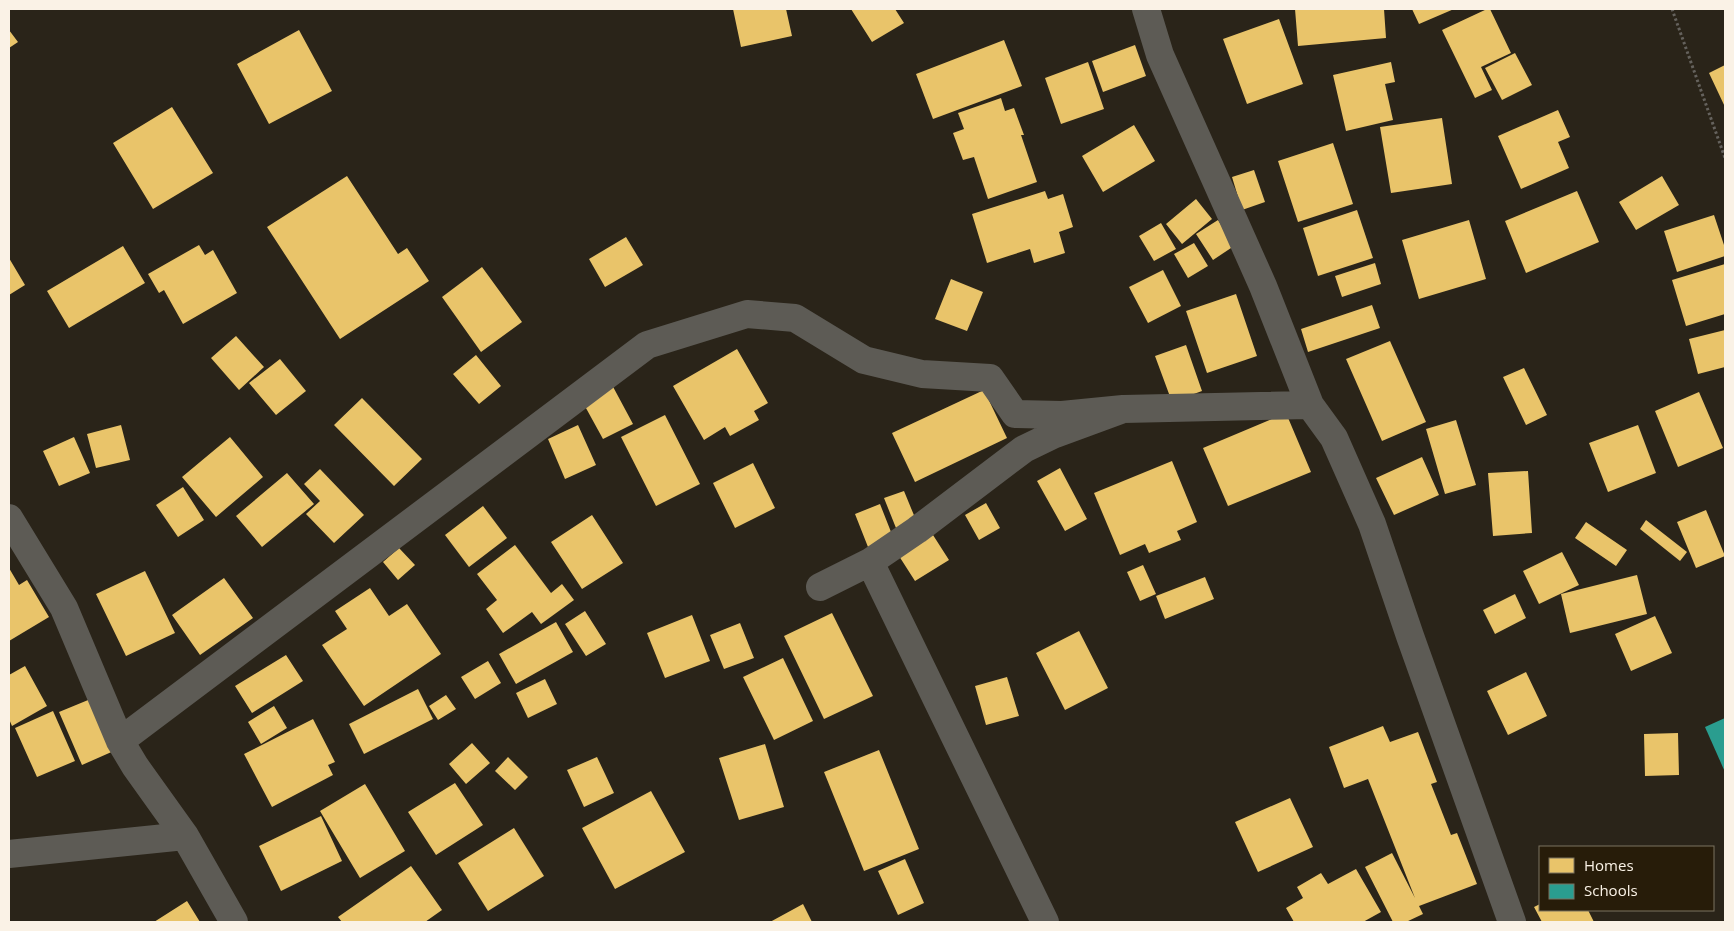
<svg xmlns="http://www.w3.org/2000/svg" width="1734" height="931" font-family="'Open Sans',sans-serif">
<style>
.homes{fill:#e9c46a}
.schools{fill:#2a9d8f}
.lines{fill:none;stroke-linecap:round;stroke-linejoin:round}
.path{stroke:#65625d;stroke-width:3;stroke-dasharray:2.5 2.5;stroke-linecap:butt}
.minor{stroke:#5d5b55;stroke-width:28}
</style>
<rect width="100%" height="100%" fill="#2a2419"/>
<path class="homes" d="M 733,9 L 786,9 L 792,36 L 741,47 Z
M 851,9 L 895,9 L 904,23 L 872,42 Z
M 1295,9 L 1384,9 L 1386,38 L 1298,46 Z
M 1412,9 L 1454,9 L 1419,24 Z
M 1487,9 L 1490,9 L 1511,53 L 1481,67 L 1492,90 L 1475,98 L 1442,30 Z
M 1279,19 L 1303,84 L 1247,104 L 1223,39 Z
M 9,30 L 18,42 L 9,48 Z
M 299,30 L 332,91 L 269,124 L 237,64 Z
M 1004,40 L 1022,86 L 933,119 L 916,74 Z
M 1135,45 L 1146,76 L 1103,92 L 1092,61 Z
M 1515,53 L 1532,85 L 1502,100 L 1485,68 Z
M 1088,62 L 1104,109 L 1061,124 L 1045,78 Z
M 1391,62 L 1395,82 L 1385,84 L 1393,120 L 1346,131 L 1333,75 Z
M 1725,65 L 1725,107 L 1709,73 Z
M 1001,98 L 1005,111 L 1014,108 L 1024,135 L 1021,135 L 1037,182 L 988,199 L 974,157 L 963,160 L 953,133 L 964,129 L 958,113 Z
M 172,107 L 213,173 L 153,209 L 113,143 Z
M 1558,110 L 1570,137 L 1558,142 L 1569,168 L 1521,189 L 1498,136 Z
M 1442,118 L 1452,184 L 1391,193 L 1380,127 Z
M 1134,125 L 1155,161 L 1103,192 L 1082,156 Z
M 1333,143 L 1353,204 L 1298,222 L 1278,161 Z
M 1254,170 L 1265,202 L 1242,210 L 1232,177 Z
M 347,176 L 398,254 L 407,248 L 429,281 L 340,339 L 267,227 Z
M 1662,176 L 1679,205 L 1636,230 L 1619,202 Z
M 1045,191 L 1048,199 L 1063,194 L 1073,227 L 1059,232 L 1065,253 L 1034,263 L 1030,249 L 987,263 L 972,214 Z
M 1577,191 L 1599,242 L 1526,273 L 1505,221 Z
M 1196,199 L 1212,219 L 1182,244 L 1166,224 Z
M 1357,210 L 1373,258 L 1318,276 L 1303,228 Z
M 1714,215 L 1725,248 L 1725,256 L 1677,272 L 1664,231 Z
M 1218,220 L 1234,246 L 1213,260 L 1196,234 Z
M 1469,220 L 1486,279 L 1419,299 L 1402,240 Z
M 1161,223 L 1176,249 L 1154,261 L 1139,236 Z
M 626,237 L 643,265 L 605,287 L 589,259 Z
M 1194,243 L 1208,266 L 1188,278 L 1174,254 Z
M 199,245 L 205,255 L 213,250 L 237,293 L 183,324 L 164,290 L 159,293 L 148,274 Z
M 123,246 L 145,283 L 69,328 L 47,291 Z
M 9,258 L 25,285 L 9,295 Z
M 1375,263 L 1381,284 L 1342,297 L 1335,276 Z
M 1725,264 L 1725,314 L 1686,326 L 1672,280 Z
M 482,267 L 522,322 L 481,352 L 442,297 Z
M 1163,270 L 1181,306 L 1148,323 L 1129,287 Z
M 951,279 L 983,292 L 967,331 L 935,319 Z
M 1236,294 L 1257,356 L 1207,373 L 1186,311 Z
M 1372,305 L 1380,328 L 1308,352 L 1301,329 Z
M 1725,330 L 1725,367 L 1698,374 L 1689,339 Z
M 236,336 L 264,367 L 239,390 L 211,358 Z
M 1390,341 L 1426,422 L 1382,441 L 1346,359 Z
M 1186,345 L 1202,391 L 1172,402 L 1155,356 Z
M 737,349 L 768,403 L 754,411 L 759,420 L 730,436 L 725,427 L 704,440 L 673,386 Z
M 476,355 L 501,386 L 479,404 L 453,374 Z
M 280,359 L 306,391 L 276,415 L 249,383 Z
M 1524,368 L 1547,415 L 1526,425 L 1503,377 Z
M 611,383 L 633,424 L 603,439 L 581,399 Z
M 984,390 L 1007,438 L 915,482 L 892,433 Z
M 1699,392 L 1723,448 L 1678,467 L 1655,411 Z
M 362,398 L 422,459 L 394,486 L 334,425 Z
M 1286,413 L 1311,472 L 1228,506 L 1203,448 Z
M 665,415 L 700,484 L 656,506 L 621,437 Z
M 1456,420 L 1476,485 L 1445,494 L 1426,429 Z
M 121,425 L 130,460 L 96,468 L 87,434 Z
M 578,425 L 596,465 L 565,479 L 548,439 Z
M 1638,425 L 1656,473 L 1608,492 L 1589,443 Z
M 74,437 L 90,473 L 59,486 L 43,451 Z
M 230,437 L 263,477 L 216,517 L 182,477 Z
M 1422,457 L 1439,495 L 1394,515 L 1376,478 Z
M 1172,461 L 1197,522 L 1177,531 L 1181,540 L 1149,553 L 1145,544 L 1120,555 L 1094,493 Z
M 753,463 L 775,508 L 735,528 L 713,483 Z
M 1060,468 L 1087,519 L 1065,531 L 1037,481 Z
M 320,469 L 364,515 L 334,543 L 306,514 L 320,501 L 304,484 Z
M 1528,471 L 1532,533 L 1493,536 L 1488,473 Z
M 287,473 L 314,504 L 262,547 L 236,516 Z
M 183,487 L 204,520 L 178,537 L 156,505 Z
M 904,491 L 918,525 L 898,533 L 884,498 Z
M 986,503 L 1000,528 L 979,540 L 965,515 Z
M 880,504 L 893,537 L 868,547 L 855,514 Z
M 483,506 L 507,538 L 469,567 L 445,535 Z
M 1706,510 L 1725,556 L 1696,568 L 1677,522 Z
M 592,515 L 623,563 L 582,589 L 551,542 Z
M 1646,520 L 1687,552 L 1680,561 L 1640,529 Z
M 1586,522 L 1627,550 L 1616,566 L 1575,538 Z
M 933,535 L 949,560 L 915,581 L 899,556 Z
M 515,545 L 551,593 L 562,584 L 574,600 L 541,624 L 532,612 L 503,633 L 486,609 L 497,600 L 477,574 Z
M 399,548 L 415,565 L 398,580 L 383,562 Z
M 1562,552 L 1579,585 L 1539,604 L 1523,571 Z
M 1143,565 L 1156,594 L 1140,601 L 1127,572 Z
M 9,568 L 19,585 L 27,580 L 49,617 L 9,641 Z
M 145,571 L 175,633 L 126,656 L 96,594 Z
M 1637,575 L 1647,614 L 1570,633 L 1561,594 Z
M 1205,577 L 1214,599 L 1165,619 L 1156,596 Z
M 224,578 L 253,618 L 200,655 L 172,615 Z
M 370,588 L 389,616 L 407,604 L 441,654 L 364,706 L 322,645 L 347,629 L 335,611 Z
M 1515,594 L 1526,618 L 1495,634 L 1483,610 Z
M 585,611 L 606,644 L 586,656 L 565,624 Z
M 832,613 L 873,696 L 824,719 L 784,636 Z
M 692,615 L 710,661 L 665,678 L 647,633 Z
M 1655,616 L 1672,653 L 1631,671 L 1615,634 Z
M 556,622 L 573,652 L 516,684 L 499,654 Z
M 740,623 L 754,658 L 724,669 L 710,635 Z
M 1079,631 L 1108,688 L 1065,710 L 1036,653 Z
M 286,655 L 303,681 L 252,713 L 235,686 Z
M 783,658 L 813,721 L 774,740 L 743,677 Z
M 488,661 L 501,683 L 475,699 L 461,677 Z
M 25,666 L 47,706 L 12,726 L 9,719 L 9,675 Z
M 1526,672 L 1547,716 L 1508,735 L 1487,691 Z
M 1007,677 L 1019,716 L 986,725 L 975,686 Z
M 545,679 L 557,704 L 528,718 L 516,693 Z
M 418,689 L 433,719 L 364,754 L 349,724 Z
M 446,695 L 456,709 L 438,720 L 429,706 Z
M 93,698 L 116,750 L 82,765 L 59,712 Z
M 274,706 L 287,728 L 261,744 L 248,722 Z
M 53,711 L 75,761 L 37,777 L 15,728 Z
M 313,719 L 335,762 L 328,765 L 333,775 L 272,807 L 244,754 Z
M 1383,726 L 1390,742 L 1418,732 L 1437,782 L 1431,784 L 1451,835 L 1457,833 L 1477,884 L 1419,906 L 1423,914 L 1406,922 L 1393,922 L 1365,867 L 1392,853 L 1415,898 L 1368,779 L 1344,788 L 1329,747 Z
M 1678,733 L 1679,775 L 1645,776 L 1644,734 Z
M 472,743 L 490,763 L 466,784 L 449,764 Z
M 765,744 L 784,807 L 739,820 L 719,758 Z
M 879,750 L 919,849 L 864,871 L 824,772 Z
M 508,757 L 528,777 L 515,790 L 495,771 Z
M 597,757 L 614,793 L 584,807 L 567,770 Z
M 455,783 L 483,825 L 436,855 L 408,812 Z
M 365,784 L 405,851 L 360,878 L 320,811 Z
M 651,791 L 685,852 L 615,889 L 582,828 Z
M 1290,798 L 1313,847 L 1258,872 L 1235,822 Z
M 321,816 L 342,861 L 281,891 L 259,846 Z
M 514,828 L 544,876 L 488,911 L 458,863 Z
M 905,859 L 924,903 L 898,915 L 878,871 Z
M 411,866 L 442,910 L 425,922 L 342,922 L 338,917 Z
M 1356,869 L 1381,912 L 1363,922 L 1294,922 L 1286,908 L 1303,898 L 1297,887 L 1321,873 L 1328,884 Z
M 187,901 L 200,922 L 154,922 Z
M 803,904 L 812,922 L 770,922 Z
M 1540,904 L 1540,910 L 1588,910 L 1594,922 L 1542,922 L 1534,907 Z"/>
<path class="schools" d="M 1725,718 L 1725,772 L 1705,727 Z"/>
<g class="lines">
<path class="path" d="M 1672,9 L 1725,158"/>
<path class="minor" d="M 1146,9 L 1160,55 L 1263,286 L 1310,405 L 1334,438 L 1372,524 L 1410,636 L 1512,922
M 9,518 L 64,608 L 120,741 L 135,766 L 185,836 L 234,922
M 870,562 L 1045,922
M 820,587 L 870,562 L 917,530 L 1024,449 L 1055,434 L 1123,409 L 1310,405
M 120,741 L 647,345 L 747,314 L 795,318 L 864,360 L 922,374 L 990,378 L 1015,414 L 1062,415 L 1123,409
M 9,854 L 185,836"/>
</g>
<rect width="1734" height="931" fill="none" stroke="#faf2e6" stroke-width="20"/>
<rect x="1539" y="846" width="175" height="65" fill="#271c09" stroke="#7b7261"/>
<rect x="1549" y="858" width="25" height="15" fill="#e9c46a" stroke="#7b7261"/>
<text x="1584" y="871" font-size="15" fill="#faf2e6">Homes</text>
<rect x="1549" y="884" width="25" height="15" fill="#2a9d8f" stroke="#7b7261"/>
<text x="1584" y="896" font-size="15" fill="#faf2e6">Schools</text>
</svg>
